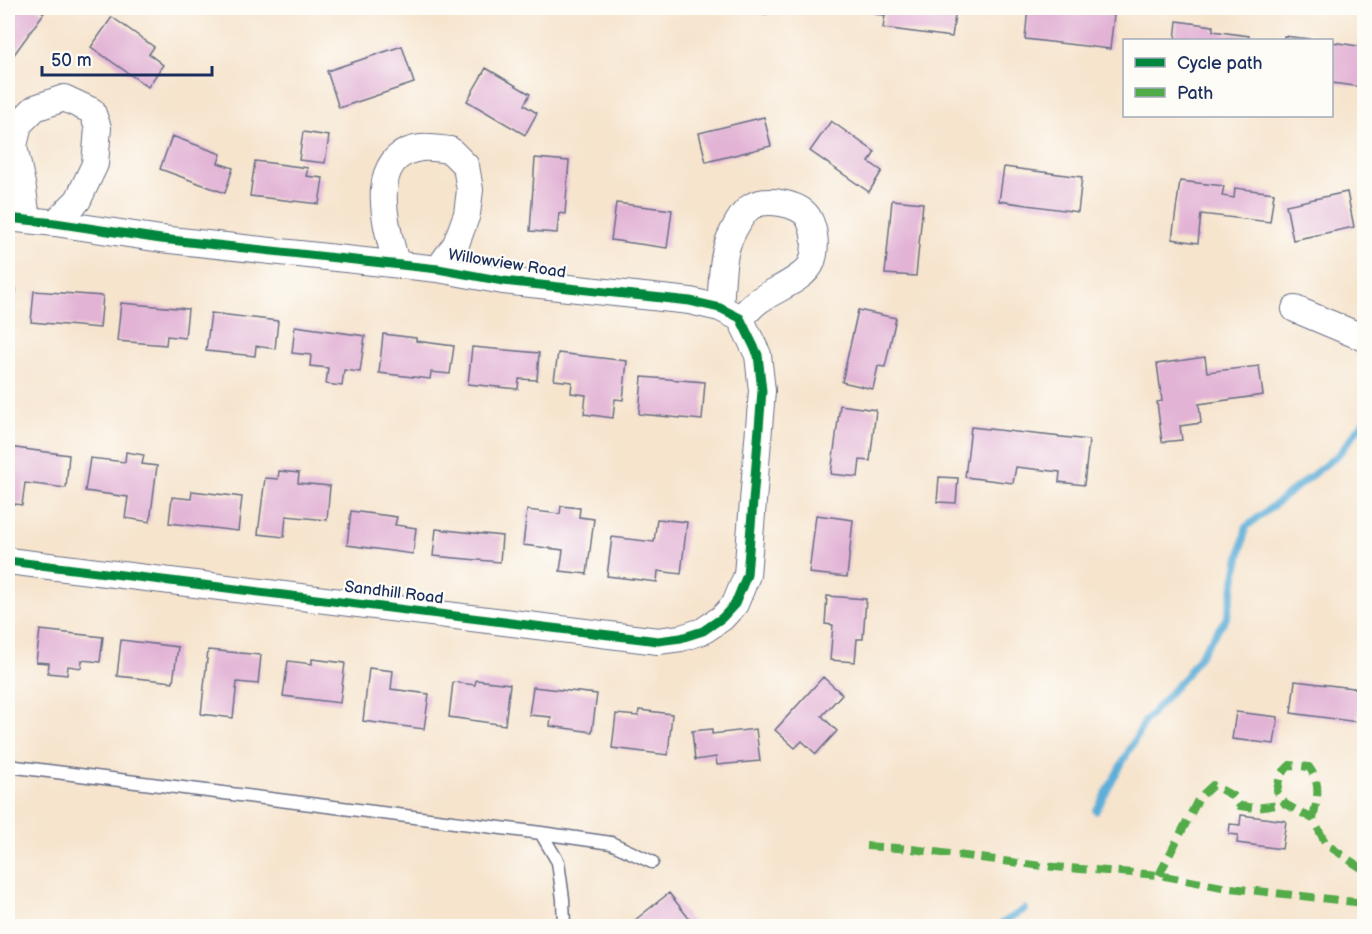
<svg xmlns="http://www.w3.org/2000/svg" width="1372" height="934" font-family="'Balsamiq Sans',sans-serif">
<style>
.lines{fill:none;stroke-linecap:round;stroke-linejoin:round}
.stream{stroke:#5daed8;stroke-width:7}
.building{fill:#e2b3d5}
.service-casing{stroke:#686e85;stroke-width:15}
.minor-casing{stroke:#686e85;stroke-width:28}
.service{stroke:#fff;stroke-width:12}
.minor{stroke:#fff;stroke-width:26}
.quiet{stroke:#52ab49;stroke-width:8;stroke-dasharray:15 8;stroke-linecap:butt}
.cycleway-casing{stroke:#fdfcf7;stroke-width:13}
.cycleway{stroke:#00873e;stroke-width:9}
.labels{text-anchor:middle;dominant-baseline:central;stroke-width:4.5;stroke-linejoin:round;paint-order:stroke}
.street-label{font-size:16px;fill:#1b2f5e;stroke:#fdfcf7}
</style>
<rect width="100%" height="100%" fill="#fdfcf7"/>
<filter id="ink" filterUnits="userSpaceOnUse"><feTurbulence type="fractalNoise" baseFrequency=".0167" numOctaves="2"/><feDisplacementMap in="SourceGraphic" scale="12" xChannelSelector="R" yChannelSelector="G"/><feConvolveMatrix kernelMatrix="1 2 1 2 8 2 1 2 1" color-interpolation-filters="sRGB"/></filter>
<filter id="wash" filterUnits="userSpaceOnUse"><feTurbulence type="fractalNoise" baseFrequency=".008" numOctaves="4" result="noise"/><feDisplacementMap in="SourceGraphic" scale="24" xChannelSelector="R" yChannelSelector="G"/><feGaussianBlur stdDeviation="1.35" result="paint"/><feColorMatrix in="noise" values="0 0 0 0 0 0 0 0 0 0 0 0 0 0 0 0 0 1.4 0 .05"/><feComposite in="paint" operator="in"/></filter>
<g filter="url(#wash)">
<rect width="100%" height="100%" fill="#f6e4cd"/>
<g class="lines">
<path class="stream" d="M 1096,811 L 1145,721 L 1187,674 L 1227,617 L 1246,527 L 1339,454 L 1364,421
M 998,926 L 1025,909"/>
</g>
<g id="blocks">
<path class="building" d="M 15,8 L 37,8 L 44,13 L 8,63 L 8,18 Z
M 716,8 L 768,8 L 767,14 L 716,9 Z
M 875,8 L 956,8 L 952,37 L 883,28 L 885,15 L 874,14 Z
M 1028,8 L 1050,8 L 1114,15 L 1110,49 L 1025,39 Z
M 112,17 L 154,47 L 149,54 L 163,65 L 148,87 L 91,47 Z
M 1177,21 L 1213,26 L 1213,31 L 1249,36 L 1248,40 L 1175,40 Z
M 1284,36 L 1309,39 L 1309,40 L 1283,40 Z
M 1332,42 L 1364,47 L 1362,87 L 1332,83 Z
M 402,46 L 414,83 L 339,108 L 327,71 Z
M 486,68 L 530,94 L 524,105 L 537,113 L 525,135 L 467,101 Z
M 764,117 L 771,146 L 706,162 L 699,133 Z
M 831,121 L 875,152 L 869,162 L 882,171 L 869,192 L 810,151 Z
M 303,132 L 329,136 L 325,163 L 299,160 Z
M 172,136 L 221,154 L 218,163 L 233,168 L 225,193 L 160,169 Z
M 535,158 L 569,161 L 565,214 L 559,213 L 557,233 L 530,231 Z
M 255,161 L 308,168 L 306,176 L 323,178 L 319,204 L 250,196 Z
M 1004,167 L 1082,177 L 1078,212 L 999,201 Z
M 1180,181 L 1224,186 L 1222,196 L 1234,198 L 1235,188 L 1274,193 L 1270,222 L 1201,214 L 1198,243 L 1172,239 Z
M 1347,192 L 1354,227 L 1293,240 L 1286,205 Z
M 892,200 L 923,203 L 916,276 L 885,274 Z
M 616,203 L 672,210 L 667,248 L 611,240 Z
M 8,288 L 16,289 L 13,315 L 8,315 Z
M 34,291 L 103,296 L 100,328 L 31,322 Z
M 121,303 L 188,309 L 185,338 L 167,336 L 166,345 L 117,341 Z
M 858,310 L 896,318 L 885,367 L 878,366 L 873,389 L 842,382 Z
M 211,313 L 278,321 L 275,349 L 256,346 L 255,356 L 206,351 Z
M 295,326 L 365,336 L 360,372 L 344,370 L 342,386 L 326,384 L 328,368 L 310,366 L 311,355 L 292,353 Z
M 383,334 L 416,338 L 416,341 L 454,346 L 450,374 L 431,372 L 430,379 L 379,373 Z
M 472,347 L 539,353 L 537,380 L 519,379 L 518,389 L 468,384 Z
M 558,353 L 627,361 L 623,400 L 615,399 L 613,418 L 584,414 L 586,395 L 571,393 L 572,382 L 554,380 Z
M 1205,357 L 1207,372 L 1259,366 L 1263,395 L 1199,404 L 1201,423 L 1180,426 L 1182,440 L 1162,442 L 1157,402 L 1162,401 L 1157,364 Z
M 642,377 L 705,382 L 702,420 L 639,414 Z
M 840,405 L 876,410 L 870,461 L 860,460 L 858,477 L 831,474 Z
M 971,427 L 1089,440 L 1084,485 L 1059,482 L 1060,472 L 1016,467 L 1013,483 L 965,477 Z
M 8,447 L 69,455 L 66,488 L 25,483 L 22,505 L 8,503 Z
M 126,452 L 144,455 L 142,464 L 157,466 L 150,522 L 125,518 L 128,497 L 85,491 L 90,458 L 125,462 Z
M 279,471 L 299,473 L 298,483 L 330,486 L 327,520 L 286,516 L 284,537 L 258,534 L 265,478 L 278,479 Z
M 939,477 L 958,478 L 956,503 L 937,502 Z
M 192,491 L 242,497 L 238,531 L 169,523 L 172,497 L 191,499 Z
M 561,506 L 580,508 L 579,517 L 594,519 L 587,574 L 560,571 L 563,550 L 523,545 L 527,510 L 560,514 Z
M 351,511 L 397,517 L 395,525 L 416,528 L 413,554 L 347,545 Z
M 816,515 L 853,520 L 847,577 L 809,573 Z
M 657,519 L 687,522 L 681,574 L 658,571 L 657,582 L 607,576 L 612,537 L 654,542 Z
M 436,529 L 502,536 L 500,562 L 433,556 Z
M 827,596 L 866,599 L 863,639 L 857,639 L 855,662 L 830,660 L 833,625 L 825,624 Z
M 8,625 L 14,626 L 10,653 L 8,653 Z
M 40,630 L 103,637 L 100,662 L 82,660 L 81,668 L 68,666 L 67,675 L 48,673 L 49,663 L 36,662 Z
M 121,640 L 178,647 L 173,682 L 117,676 Z
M 208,650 L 261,655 L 258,684 L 237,682 L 233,718 L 201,714 Z
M 312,659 L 345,663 L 340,703 L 283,696 L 288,661 L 312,664 Z
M 369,668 L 393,671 L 391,689 L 429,694 L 424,729 L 363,721 Z
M 823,677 L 842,694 L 822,716 L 837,731 L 816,754 L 802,741 L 795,748 L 775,730 Z
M 476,680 L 510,684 L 505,725 L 449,717 L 453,682 L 475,685 Z
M 1295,681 L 1361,689 L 1357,722 L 1291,713 Z
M 533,687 L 597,694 L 592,732 L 550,726 L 551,717 L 529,715 Z
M 639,710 L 672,714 L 668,755 L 612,748 L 616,714 L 638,716 Z
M 1236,712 L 1278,717 L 1274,744 L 1232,739 Z
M 712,729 L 712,734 L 756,729 L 760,761 L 717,765 L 716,757 L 695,760 L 692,731 Z
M 1241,815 L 1286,821 L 1282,849 L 1237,843 L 1238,835 L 1229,834 L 1230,824 L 1240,825 Z
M 669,893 L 695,926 L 641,926 L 635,920 Z"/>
</g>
</g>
<g filter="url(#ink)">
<use href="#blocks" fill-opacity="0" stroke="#686e85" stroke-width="1.5"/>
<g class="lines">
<defs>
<path id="service" d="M 8,766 L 541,833 L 611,843 L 652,862
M 541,833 L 558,862 L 563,899 L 564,926"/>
<path id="minor" d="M 8,218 L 55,223 L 161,239 L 438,269 L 503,281 L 690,301 L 720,308 L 740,318 L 758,355 L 762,391 L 747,575 L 735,604 L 722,618 L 703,631 L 681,638 L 658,641 L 8,561
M 27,220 L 23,189 L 14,146 L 19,124 L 35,108 L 64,98 L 92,111 L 98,128 L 95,164 L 78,200 L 55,223
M 396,263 C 387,228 364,155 421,148 C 430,147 441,149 450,150 L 466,166 L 470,190 L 467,214 L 456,244 L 438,269
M 720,308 C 722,287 721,260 729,240 C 734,229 742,212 752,206 C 766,198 799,203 808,217 C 815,229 817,248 812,262 C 806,279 771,291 757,302 C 751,307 746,313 740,318
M 1295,309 L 1364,338"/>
</defs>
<use href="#service" class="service-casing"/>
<use href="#minor" class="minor-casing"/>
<use href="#service" class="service"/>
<use href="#minor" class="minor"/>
<path class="quiet" d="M 1313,819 C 1317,798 1322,785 1309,767 L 1290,765 L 1280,775 L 1277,791 L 1285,804 L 1313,819 L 1326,844 L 1364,870
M 866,846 L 912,849 L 1042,866 L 1159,875 L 1222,887 L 1364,903
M 1159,875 L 1199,798 L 1213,785 L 1233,796 L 1240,806 L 1256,808 L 1285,804"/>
<defs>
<path id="cycleway" d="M 8,218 L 55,223 L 161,239 L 438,269 L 503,281 L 690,301 L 720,308 L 740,318 L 758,355 L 762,391 L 747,575 L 735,604 L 722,618 L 703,631 L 681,638 L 658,641 L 8,561"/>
</defs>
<use href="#cycleway" class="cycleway-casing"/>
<use href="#cycleway" class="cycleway"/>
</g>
</g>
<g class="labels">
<g class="street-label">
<text transform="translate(507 264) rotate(9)">Willowview Road</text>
<text transform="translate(394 593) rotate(7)">Sandhill Road</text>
</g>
</g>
<rect width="1372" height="934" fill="none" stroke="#fdfcf7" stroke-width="30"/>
<rect x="1123" y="39" width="210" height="78" fill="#fdfcf7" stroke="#a3aaba" stroke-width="1.5"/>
<rect x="1135" y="58" width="30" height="9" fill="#00873e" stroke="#a3aaba" stroke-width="1.5"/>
<text x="1177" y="69" font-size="18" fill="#1b2f5e">Cycle path</text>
<rect x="1135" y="88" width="30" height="9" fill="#52ab49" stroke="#a3aaba" stroke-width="1.5"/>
<text x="1177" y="99" font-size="18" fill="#1b2f5e">Path</text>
<path d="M42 66v9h170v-9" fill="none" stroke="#1b2f5e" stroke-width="3"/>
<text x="51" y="66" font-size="18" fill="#1b2f5e" stroke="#fdfcf7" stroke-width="4.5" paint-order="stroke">50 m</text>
</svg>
